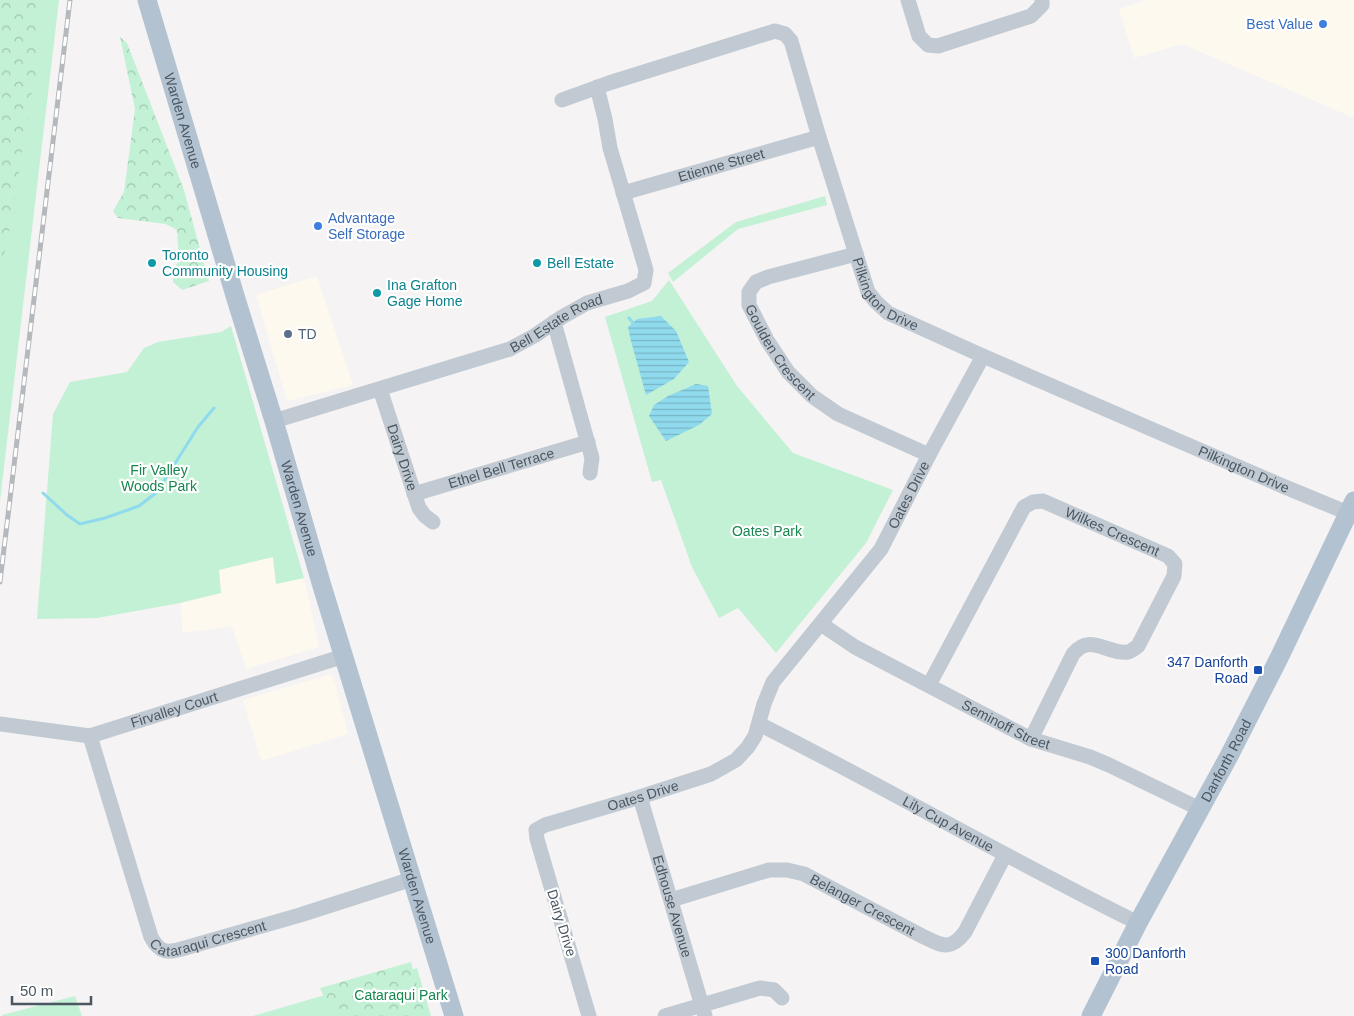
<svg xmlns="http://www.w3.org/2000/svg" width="1354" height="1016" font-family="Arial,sans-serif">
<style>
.commercial{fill:#fdf9ef}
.green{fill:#c3f1d5}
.forest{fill:url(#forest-crowns)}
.water{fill:url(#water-rules)}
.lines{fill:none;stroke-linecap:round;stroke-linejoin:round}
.stream{stroke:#90daee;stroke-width:3}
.minor{stroke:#c1cad2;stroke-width:15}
.major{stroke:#b3c2d1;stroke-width:19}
.rail-casing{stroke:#b5b8bd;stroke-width:5}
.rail{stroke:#fff;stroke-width:3;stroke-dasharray:9;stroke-linecap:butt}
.shop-dot{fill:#3f7fe0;stroke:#fff;stroke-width:2}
.culture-dot{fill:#0f9aa8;stroke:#fff;stroke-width:2}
.service-dot{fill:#5c6f8a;stroke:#fff;stroke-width:2}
.transit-dot{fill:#1a4fb4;stroke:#fff;stroke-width:2}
.labels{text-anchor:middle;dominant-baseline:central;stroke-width:4.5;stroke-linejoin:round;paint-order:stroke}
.shop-label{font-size:14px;fill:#366cbe;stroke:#fff;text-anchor:end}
.street-label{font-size:14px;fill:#4a5661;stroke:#fff}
.culture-label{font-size:14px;fill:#0d838f;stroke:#fff;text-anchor:start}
.service-label{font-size:14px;fill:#4e5e75;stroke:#fff;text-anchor:start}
.park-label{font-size:14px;fill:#17864f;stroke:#fff}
.transit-label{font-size:14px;fill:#164399;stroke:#fff;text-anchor:end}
</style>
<defs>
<pattern id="forest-crowns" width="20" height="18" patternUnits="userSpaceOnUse" patternTransform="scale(1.25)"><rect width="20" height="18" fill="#c3f1d5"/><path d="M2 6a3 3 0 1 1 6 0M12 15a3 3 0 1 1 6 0" fill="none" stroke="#a0c6b0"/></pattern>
<pattern id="water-rules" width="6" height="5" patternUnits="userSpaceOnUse" patternTransform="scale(1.25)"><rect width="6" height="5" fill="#90daee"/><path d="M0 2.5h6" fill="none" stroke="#78b4c4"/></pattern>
</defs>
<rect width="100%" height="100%" fill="#f5f3f3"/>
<path class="commercial" d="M 1147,0 L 1354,0 L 1354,118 L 1182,44 L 1134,58 L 1119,9 Z
M 317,276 L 353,385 L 287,401 L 256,295 Z
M 273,557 L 276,584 L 304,578 L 319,647 L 246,669 L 232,626 L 183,633 L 180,603 L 221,593 L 219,570 Z
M 328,675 L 332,676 L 336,687 L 348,734 L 261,761 L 243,700 Z"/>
<path class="green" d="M 0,0 L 59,0 L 0,501 Z
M 825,196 L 827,205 L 738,229 L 673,282 L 668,273 L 736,222 Z
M 669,280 L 737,386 L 793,453 L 893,490 L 866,543 L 776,653 L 738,608 L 719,618 L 692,567 L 661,480 L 652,482 L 605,317 L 652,301 Z
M 231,326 L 304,578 L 276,584 L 273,557 L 219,570 L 221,593 L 180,603 L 97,618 L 37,619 L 53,414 L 70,382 L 127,372 L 144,348 L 158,342 L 221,332 Z
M 417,968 L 431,1016 L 253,1016 Z
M 75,996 L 82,1016 L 2,1016 L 2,1015 Z"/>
<path class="forest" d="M 0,0 L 37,0 L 39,64 L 31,96 L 10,228 L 0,271 Z
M 120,37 L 127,43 L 184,190 L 206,271 L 209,281 L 182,290 L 173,282 L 173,269 L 179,261 L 177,230 L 166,224 L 118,218 L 113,211 L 124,192 L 135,109 Z
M 411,962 L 420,997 L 428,1016 L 334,1016 L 330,1011 L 320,988 Z"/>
<path class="water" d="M 661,316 L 676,331 L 689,362 L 674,379 L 646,395 L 631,341 L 628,327 L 637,319 Z
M 696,384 L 708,386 L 712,414 L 699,425 L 666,441 L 649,416 L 654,405 L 668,396 Z"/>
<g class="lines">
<path class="stream" d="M 629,318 L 633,323
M 43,493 L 67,515 L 80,524 L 105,518 L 139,506 L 157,492 L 198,427 L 214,408"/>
<g class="minor">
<path d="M 908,0 L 919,36 L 928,45 L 938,46 L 1031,16 L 1042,5 L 1042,0"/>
<path id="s1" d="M 562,100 L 609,83 L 775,31 L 785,34 L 791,41 L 819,137 L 868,292 L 876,302 L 888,313 L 983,356 L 1285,487 L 1348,513"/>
<path id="s2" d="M 623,193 L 819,137"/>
<path id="s3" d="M 856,254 L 768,277 L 756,282 L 749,292 L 749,305 L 767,340 L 788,372 L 812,396 L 838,414 L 929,455"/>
<path d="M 554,322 L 592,458 L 590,473"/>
<path id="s4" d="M 380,389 L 419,508 L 425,516 L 433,522"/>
<path id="s5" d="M 274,421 L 510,349 L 534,336 L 562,317 L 587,303 L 628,291 L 644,283 L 646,270 L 610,148 L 605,119 L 597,87"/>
<path id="s6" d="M 414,494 L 588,442"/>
<path id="s7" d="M 821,624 L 855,647 L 1031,739 L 1090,757 L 1109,765 L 1200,809"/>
<path id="s8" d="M 929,685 L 1024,507 L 1033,502 L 1043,501 L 1168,556 L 1175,564 L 1174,576 L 1138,646 C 1135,648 1132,651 1128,652 C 1107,655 1091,632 1073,654 L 1031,739"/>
<path id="s9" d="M 0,724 L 90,736 L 344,656"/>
<path id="s10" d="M 759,724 C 887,788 1010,860 1138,923"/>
<path id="s11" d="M 90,736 L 151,937 C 160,954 168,953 185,948 L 300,915 L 412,879"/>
<path id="s12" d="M 640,797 L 705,1016"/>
<path id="s13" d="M 671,900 L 769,870 L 787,870 L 804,874 L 922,936 C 941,945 950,952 965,932 L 1005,855"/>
<path id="s14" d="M 589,1016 L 537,839 L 536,830 L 545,825 L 640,797 L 711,774 L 736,760 L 748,747 L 755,736 L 764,704 L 773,682 L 881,549 L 929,455 L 983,356"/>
<path d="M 665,1016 L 760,988 L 774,990 L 782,998"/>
</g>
<g class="major">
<path id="s15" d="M 147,0 L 236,299 L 274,421 L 322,586 L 454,1016"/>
<path id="s16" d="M 1091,1016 L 1138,923 L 1229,756 L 1279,658 L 1354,501"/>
</g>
<defs>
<path id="rail" d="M 0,582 L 70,0"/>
</defs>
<use href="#rail" class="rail-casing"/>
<use href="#rail" class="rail"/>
</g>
<g class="shop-dot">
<circle cx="1323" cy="24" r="5"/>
<circle cx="318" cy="226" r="5"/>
</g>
<g class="culture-dot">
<circle cx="152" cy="263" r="5"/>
<circle cx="537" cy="263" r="5"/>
<circle cx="377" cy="293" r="5"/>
</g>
<circle class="service-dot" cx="288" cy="334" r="5"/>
<g class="transit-dot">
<rect x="1253" y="665" width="10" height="10" rx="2.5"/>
<rect x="1090" y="956" width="10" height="10" rx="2.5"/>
</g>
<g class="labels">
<g class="shop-label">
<text x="1313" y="24">Best Value</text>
<text x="328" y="218" text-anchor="start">Advantage<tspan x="328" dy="16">Self Storage</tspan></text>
</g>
<g class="street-label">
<text stroke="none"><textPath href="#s15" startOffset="126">Warden Avenue</textPath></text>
<text stroke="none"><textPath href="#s2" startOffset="102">Etienne Street</textPath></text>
<text stroke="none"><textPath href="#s1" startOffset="519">Pilkington Drive</textPath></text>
<text stroke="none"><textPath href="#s5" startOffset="300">Bell Estate Road</textPath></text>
<text stroke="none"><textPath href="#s3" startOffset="186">Goulden Crescent</textPath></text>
<text stroke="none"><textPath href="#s4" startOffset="72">Dairy Drive</textPath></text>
<text stroke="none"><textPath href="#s6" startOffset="91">Ethel Bell Terrace</textPath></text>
<text stroke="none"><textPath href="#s1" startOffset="924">Pilkington Drive</textPath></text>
<text stroke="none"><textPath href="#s14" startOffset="726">Oates Drive</textPath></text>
<text stroke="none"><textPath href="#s15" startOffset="531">Warden Avenue</textPath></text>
<text stroke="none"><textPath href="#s8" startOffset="298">Wilkes Crescent</textPath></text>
<text stroke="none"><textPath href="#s9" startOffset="179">Firvalley Court</textPath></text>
<text stroke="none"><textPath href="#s7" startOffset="211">Seminoff Street</textPath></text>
<text stroke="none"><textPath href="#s16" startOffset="289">Danforth Road</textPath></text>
<text stroke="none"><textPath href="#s14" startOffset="306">Oates Drive</textPath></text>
<text stroke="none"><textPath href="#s10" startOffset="214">Lily Cup Avenue</textPath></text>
<text stroke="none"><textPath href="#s15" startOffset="936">Warden Avenue</textPath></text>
<text stroke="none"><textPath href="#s13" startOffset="204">Belanger Crescent</textPath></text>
<text stroke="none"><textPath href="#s12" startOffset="114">Edhouse Avenue</textPath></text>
<text transform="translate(562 923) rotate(73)">Dairy Drive</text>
<text stroke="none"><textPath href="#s11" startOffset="274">Cataraqui Crescent</textPath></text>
</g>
<g class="culture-label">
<text x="162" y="255">Toronto<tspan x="162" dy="16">Community Housing</tspan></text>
<text x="547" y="263">Bell Estate</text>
<text x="387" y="285">Ina Grafton<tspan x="387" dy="16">Gage Home</tspan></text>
</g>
<g class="service-label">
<text x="298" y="334">TD</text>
</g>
<g class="park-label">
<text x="159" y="470">Fir Valley<tspan x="159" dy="16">Woods Park</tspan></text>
<text x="767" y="531">Oates Park</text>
<text x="401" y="995">Cataraqui Park</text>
</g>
<g class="transit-label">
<text x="1248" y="662">347 Danforth<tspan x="1248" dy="16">Road</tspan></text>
<text x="1105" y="953" text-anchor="start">300 Danforth<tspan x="1105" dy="16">Road</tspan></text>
</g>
</g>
<path d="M12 996v8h79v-8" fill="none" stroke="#4a5661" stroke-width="2.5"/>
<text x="20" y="996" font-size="15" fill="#4a5661" stroke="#ffffff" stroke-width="4" paint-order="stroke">50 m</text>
</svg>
